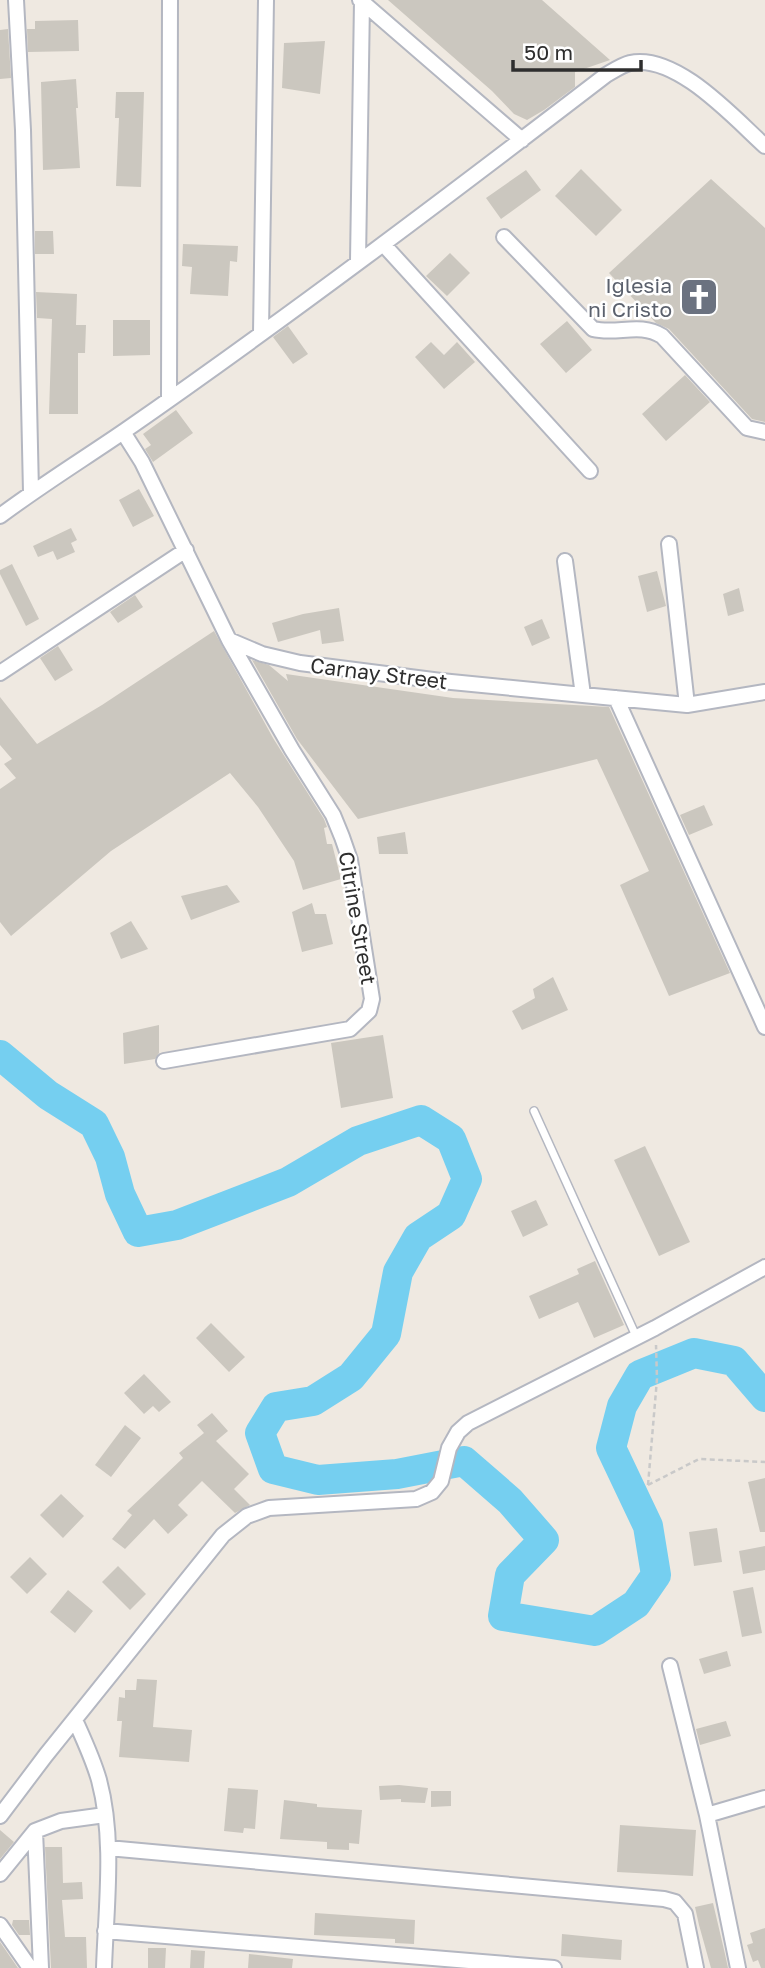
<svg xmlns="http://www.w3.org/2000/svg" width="765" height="1968" font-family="'Golos Text',sans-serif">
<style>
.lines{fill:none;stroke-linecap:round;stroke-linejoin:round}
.river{stroke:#75cff0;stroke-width:30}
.building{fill:#cbc7bf}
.service-casing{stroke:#b4b7c1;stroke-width:10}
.minor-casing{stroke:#b4b7c1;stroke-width:18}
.path{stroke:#c9c9c9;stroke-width:2.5;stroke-dasharray:5 3.5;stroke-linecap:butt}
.service{stroke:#fff;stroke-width:7}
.minor{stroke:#fff;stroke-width:14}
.labels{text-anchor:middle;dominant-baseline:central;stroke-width:5;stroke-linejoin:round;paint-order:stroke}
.worship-label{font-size:21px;fill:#5b616d;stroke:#fff;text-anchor:end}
.street-label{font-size:21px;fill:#2e2e2e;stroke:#fff}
</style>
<rect width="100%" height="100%" fill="#efe9e1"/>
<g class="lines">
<path class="river" d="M 0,1055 L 48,1095 L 94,1124 L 110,1157 L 120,1194 L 138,1232 L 177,1225 L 229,1205 L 288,1182 L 358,1141 L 421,1120 L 451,1139 L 467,1179 L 451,1215 L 418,1237 L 398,1272 L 386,1334 L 351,1377 L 313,1401 L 276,1407 L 260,1433 L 273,1469 L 318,1480 L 397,1474 L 464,1461 L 510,1501 L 544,1540 L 510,1575 L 503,1616 L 595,1631 L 636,1604 L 656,1575 L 648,1526 L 611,1448 L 622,1406 L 640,1375 L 694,1353 L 734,1361 L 765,1397"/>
</g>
<path class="building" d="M 388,0 L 542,0 L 610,60 L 575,72 L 575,87 L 544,110 L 527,120 L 514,114 L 492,91 Z
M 78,20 L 79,51 L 28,52 L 27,29 L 35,29 L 35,21 Z
M 8,29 L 11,78 L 0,79 L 0,30 Z
M 325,41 L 320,94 L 282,88 L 284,43 Z
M 76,79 L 78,108 L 76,108 L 80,168 L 43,170 L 41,82 Z
M 116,92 L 144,92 L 141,187 L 116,186 L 119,118 L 115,118 Z
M 581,169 L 622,210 L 596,236 L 555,196 Z
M 526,170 L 541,190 L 501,219 L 486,198 Z
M 711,179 L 765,228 L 765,422 L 752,419 L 669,329 L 656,323 L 609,273 Z
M 35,231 L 53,231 L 54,254 L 35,254 Z
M 183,244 L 238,246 L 237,262 L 230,261 L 228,296 L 190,294 L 192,267 L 182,266 Z
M 450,253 L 470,273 L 447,296 L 426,276 Z
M 36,292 L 77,294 L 76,325 L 86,325 L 85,353 L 78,353 L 78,414 L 49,414 L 52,319 L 37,318 Z
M 113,320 L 150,320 L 150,355 L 113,356 Z
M 567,321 L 592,350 L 566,373 L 540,344 Z
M 288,326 L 308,354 L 293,364 L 273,337 Z
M 431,342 L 444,355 L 457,342 L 475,362 L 444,389 L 415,357 Z
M 685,375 L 710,402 L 666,441 L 642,414 Z
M 176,410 L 193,433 L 153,462 L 145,449 L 151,445 L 143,434 Z
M 139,489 L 154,516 L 133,527 L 119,500 Z
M 71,528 L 77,540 L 71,543 L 75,552 L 57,560 L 53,551 L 38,557 L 33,546 Z
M 12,564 L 39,619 L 26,626 L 0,574 L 0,570 Z
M 657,571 L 666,606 L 647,612 L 638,576 Z
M 739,588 L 744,611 L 728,616 L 723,594 Z
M 135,595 L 143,607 L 118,623 L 110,612 Z
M 339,608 L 344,641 L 322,644 L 320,630 L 278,642 L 272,623 L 303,614 Z
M 542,619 L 550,638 L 532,646 L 524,627 Z
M 214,631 L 273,738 L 324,819 L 327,827 L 324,828 L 327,844 L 332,844 L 341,879 L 303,890 L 294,861 L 258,807 L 230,773 L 111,851 L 11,936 L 0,922 L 0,789 L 16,778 L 4,764 L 12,759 L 0,745 L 0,697 L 37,744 L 102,705 Z
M 58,646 L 73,670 L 55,681 L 40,658 Z
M 252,660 L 269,665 L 288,681 L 286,674 L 453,698 L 609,707 L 730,973 L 669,996 L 620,885 L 649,871 L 597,759 L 358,819 L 297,739 Z
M 704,805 L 713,825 L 689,835 L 680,815 Z
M 405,832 L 408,854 L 379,854 L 377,837 Z
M 227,885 L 240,902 L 191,920 L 181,896 Z
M 312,903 L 315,914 L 326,914 L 333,944 L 302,952 L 292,912 Z
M 131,921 L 148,949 L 121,959 L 110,933 Z
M 553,977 L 568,1010 L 522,1030 L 512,1011 L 535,998 L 533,989 Z
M 159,1025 L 159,1053 L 155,1059 L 124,1064 L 123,1033 Z
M 383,1035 L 393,1098 L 341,1108 L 331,1043 Z
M 645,1146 L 690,1242 L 659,1256 L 614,1160 Z
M 536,1200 L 548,1225 L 523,1237 L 511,1211 Z
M 595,1261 L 624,1325 L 594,1338 L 578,1302 L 539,1319 L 529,1296 L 579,1274 L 577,1269 Z
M 211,1323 L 245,1357 L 229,1372 L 196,1338 Z
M 144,1374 L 171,1402 L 159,1412 L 153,1406 L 144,1414 L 124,1393 Z
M 212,1413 L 228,1431 L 216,1441 L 249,1474 L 234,1489 L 250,1505 L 235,1513 L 202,1481 L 178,1505 L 188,1515 L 168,1534 L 154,1519 L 125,1549 L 112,1539 L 132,1515 L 127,1511 L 183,1458 L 179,1453 L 204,1433 L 197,1425 Z
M 125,1425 L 141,1438 L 111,1477 L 95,1465 Z
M 765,1478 L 765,1532 L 760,1532 L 748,1482 Z
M 61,1494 L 84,1516 L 63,1538 L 40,1515 Z
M 717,1528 L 722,1562 L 694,1566 L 689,1532 Z
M 765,1546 L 765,1570 L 743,1574 L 739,1551 Z
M 30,1557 L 47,1574 L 27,1594 L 10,1577 Z
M 118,1566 L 146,1594 L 130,1610 L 102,1582 Z
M 753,1587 L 762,1633 L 742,1637 L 733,1591 Z
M 68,1590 L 93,1611 L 75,1633 L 50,1612 Z
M 727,1651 L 731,1666 L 704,1674 L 699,1659 Z
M 137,1679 L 157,1680 L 153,1727 L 192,1730 L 189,1762 L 119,1757 L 122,1721 L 117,1721 L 119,1697 L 125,1698 L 125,1690 L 136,1690 Z
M 726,1721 L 731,1736 L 700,1745 L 696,1729 Z
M 399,1785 L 428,1788 L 425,1803 L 401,1802 L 401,1799 L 380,1800 L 379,1786 Z
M 228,1788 L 258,1790 L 255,1829 L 244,1828 L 243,1833 L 224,1831 Z
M 431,1791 L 451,1791 L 451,1806 L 431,1807 Z
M 284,1800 L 317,1804 L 317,1807 L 362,1810 L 359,1844 L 349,1843 L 349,1850 L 327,1849 L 327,1842 L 280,1839 Z
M 620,1825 L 696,1830 L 693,1876 L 617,1872 Z
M 0,1830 L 14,1842 L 0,1859 Z
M 45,1847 L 62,1847 L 63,1883 L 82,1882 L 83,1899 L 62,1900 L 65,1937 L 86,1937 L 87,1968 L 51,1968 Z
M 713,1903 L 725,1954 L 728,1968 L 711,1968 L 699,1925 L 695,1907 Z
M 315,1913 L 415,1920 L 414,1944 L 395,1943 L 395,1939 L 314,1935 Z
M 13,1920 L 29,1920 L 30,1935 L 19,1935 L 12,1925 Z
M 765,1928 L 765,1968 L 761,1968 L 758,1960 L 753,1962 L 747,1945 L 753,1943 L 750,1933 Z
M 562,1934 L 622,1940 L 621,1960 L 561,1956 Z
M 0,1942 L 18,1968 L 0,1968 Z
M 148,1948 L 166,1948 L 165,1968 L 148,1968 Z
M 191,1950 L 205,1951 L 204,1968 L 190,1968 Z
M 249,1954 L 293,1959 L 292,1968 L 248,1968 Z"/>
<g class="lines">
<defs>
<path id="service" d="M 534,1111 L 636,1336"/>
<path id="minor" d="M 16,0 L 23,130 L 31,492
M 360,0 L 522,140
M 504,237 L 593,329 C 617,335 640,322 662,336 L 747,428 L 765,432
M 384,245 L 590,471
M 358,261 L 362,1
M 261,332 L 266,0
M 169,398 L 170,0
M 123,432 L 142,462 L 229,640 L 262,654 L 300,663 L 441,681 L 583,695 L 687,705 L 765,692
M 0,516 C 40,486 82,460 123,432 C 287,318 447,197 606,75 C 613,71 622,65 630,63 C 676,53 733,117 765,146
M 669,544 L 687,705
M 565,561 L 583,695
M 0,673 L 186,550
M 616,698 L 765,1027
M 164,1061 L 350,1029 L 369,1011 L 372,999 L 350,860 L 342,837 L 333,815 L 292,750 L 229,640
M 670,1666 L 707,1815 L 738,1968
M 75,1720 C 84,1740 93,1759 99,1780 C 115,1840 106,1906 104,1968
M 707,1815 L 765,1798
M 0,1816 L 46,1755 L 223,1535 L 247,1516 L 269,1508 L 416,1499 L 432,1492 L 441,1481 L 449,1448 L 458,1432 L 468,1423 L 655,1328 L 765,1267
M 35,1831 L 41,1968
M 108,1848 L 664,1899 L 675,1902 L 685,1914 L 696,1968
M 0,1874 L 35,1831 L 61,1821 L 105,1815
M 0,1925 L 30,1968
M 105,1931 L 554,1968"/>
</defs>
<use href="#service" class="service-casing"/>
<use href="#minor" class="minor-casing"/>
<path class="path" d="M 648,1485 L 657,1379 L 656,1345
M 648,1485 L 699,1459 L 765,1462"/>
<use href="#service" class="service"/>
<use href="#minor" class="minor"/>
</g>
<defs>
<symbol id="church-square" viewBox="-11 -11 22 22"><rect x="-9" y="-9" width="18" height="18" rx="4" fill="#6b7280" stroke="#fff"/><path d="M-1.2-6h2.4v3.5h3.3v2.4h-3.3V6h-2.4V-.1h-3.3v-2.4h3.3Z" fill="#fff"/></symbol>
</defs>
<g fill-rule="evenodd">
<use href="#church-square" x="677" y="275" width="44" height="44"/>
</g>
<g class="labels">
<g class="worship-label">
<text x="672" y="285">Iglesia<tspan x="672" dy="24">ni Cristo</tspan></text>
</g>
<g class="street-label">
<text transform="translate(379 673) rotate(7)">Carnay Street</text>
<text transform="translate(358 918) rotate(80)">Citrine Street</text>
</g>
</g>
<path d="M513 60v10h128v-10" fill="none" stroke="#2e2e2e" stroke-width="3.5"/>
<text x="524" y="60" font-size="21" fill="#2e2e2e" stroke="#ffffff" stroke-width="5" paint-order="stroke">50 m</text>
</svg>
